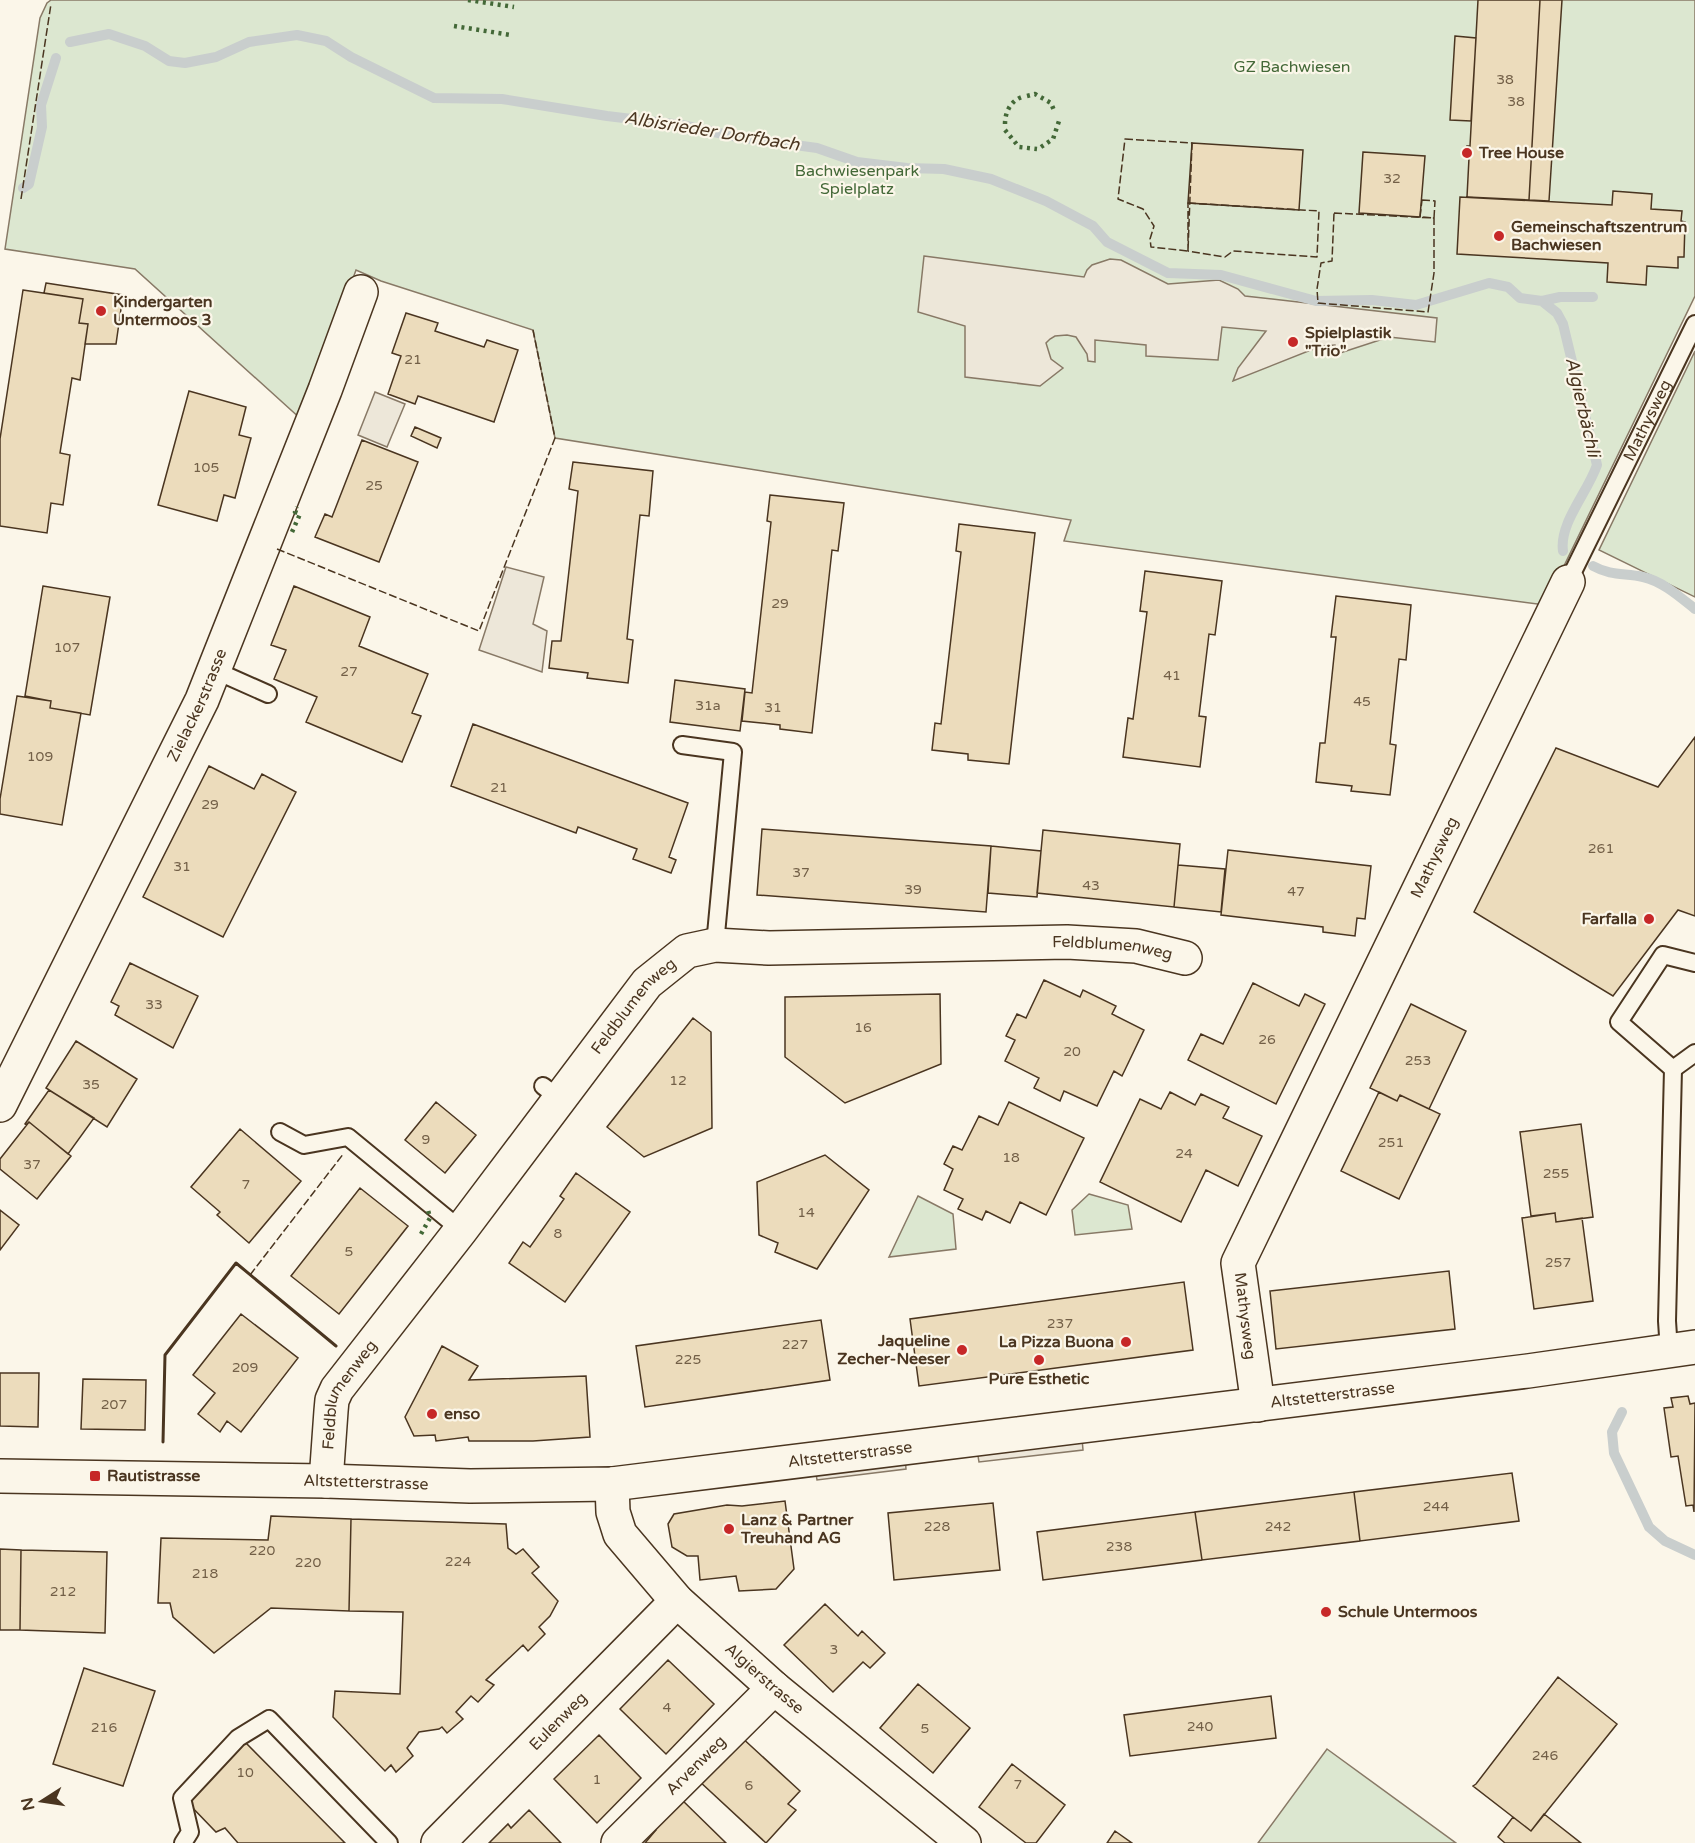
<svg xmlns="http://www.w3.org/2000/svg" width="1695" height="1843" font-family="'Varela Round',sans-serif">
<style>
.green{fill:#dce7d0;stroke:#887966;stroke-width:1.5}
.parking{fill:#ede7d9;stroke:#887966;stroke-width:1.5}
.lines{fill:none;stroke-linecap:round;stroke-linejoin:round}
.stream{stroke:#c9cecd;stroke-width:10}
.building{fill:#ecdcbc;stroke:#4a3520;stroke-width:1.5}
.service-casing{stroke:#4a3520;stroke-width:20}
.minor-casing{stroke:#4a3520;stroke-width:36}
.tertiary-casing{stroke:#4a3520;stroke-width:36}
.service{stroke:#fbf6e9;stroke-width:16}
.minor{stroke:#fbf6e9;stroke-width:33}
.tertiary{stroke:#fbf6e9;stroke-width:33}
.hedge{stroke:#436837;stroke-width:4.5;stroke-dasharray:3 4.5;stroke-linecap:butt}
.fence{stroke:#4a3520;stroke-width:1.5;stroke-dasharray:8 3;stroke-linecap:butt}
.wall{stroke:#4a3520;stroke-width:3}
.poi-dot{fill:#c62828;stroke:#fbf6e9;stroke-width:2}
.labels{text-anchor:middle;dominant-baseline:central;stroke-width:4.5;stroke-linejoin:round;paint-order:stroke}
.number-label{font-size:14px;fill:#725f47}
.park-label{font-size:16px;fill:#436837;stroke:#fbf6e9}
.poi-label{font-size:16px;font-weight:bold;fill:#4a3520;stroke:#fbf6e9;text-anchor:start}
.street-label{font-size:16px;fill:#4a3520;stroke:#fbf6e9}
.water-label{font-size:18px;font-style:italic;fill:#4a3520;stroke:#fbf6e9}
</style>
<rect width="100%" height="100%" fill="#fbf6e9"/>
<path class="green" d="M 51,0 L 1695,0 L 1695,296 L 1545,605 L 1064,541 L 1071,520 L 555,438 L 533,330 L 381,281 L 356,270 L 302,420 L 135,269 L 5,249 L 40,18 L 47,3 Z
M 1695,351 L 1695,597 L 1599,550 Z
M 1089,1194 L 1128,1205 L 1132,1229 L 1075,1235 L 1072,1210 Z
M 918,1196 L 953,1214 L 956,1249 L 889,1257 Z
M 1327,1749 L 1456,1843 L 1258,1843 Z"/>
<path class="parking" d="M 924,256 L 1084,277 L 1087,270 L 1092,265 L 1110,259 L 1121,260 L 1168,284 L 1219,280 L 1238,289 L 1245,296 L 1437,318 L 1435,342 L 1389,337 L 1337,354 L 1335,345 L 1321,346 L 1233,381 L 1238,368 L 1266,331 L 1222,327 L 1218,360 L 1146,356 L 1146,345 L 1095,340 L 1095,362 L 1088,361 L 1087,354 L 1076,337 L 1067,335 L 1055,336 L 1050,339 L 1046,343 L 1051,359 L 1063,368 L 1040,386 L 965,377 L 965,326 L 918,312 Z
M 375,392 L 405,404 L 387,447 L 358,435 Z
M 506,567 L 544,577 L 533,624 L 547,631 L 542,672 L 479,650 Z
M 1082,1438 L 1083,1450 L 979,1462 L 977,1450 Z
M 905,1456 L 906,1469 L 817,1480 L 815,1467 Z"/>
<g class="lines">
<path class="stream" d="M 70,42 L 109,34 L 145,46 L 169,61 L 185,63 L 216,57 L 249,42 L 297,35 L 326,41 L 351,57 L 434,98 L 502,99 L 607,116 L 682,125 L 737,137 L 817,148 L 857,162 L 907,168 L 944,169 L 991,179 L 1046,201 L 1093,226 L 1107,242 L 1168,273 L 1221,275 L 1316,301 L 1372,300 L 1416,305 L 1489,283 L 1508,287 L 1520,298 L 1542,301 L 1560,297 L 1593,297
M 23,188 L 29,184 L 42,127 L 41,105 L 56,58
M 1542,301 L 1557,313 L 1563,324 L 1597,465 C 1588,492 1559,523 1563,551
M 1593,566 C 1611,576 1624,573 1643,577 C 1662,581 1680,597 1695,609
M 1622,1412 L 1612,1432 L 1614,1453 L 1649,1527 L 1665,1541 L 1695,1555"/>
</g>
<path class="building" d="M 1478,0 L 1540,0 L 1529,200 L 1467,197 L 1469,158 L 1467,158 L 1467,146 L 1470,146 Z
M 1540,0 L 1562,0 L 1549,201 L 1529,200 Z
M 1455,36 L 1476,38 L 1471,121 L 1450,120 Z
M 1192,143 L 1303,150 L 1299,210 L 1188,203 Z
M 1363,152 L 1425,156 L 1420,217 L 1359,213 Z
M 1613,191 L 1652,194 L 1651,209 L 1682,211 L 1681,221 L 1685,222 L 1684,257 L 1678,257 L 1678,268 L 1647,266 L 1646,285 L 1607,282 L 1608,263 L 1457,254 L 1460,197 L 1612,205 Z
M 46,283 L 123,295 L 116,344 L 85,344 L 88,324 L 79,323 L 83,299 L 44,293 Z
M 23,290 L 83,299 L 79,323 L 88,324 L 80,380 L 72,378 L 60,453 L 70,455 L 63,505 L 51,503 L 47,533 L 0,526 L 0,439 Z
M 406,313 L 438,323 L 435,331 L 484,347 L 487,340 L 518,350 L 494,422 L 418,396 L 415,404 L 388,394 L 401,356 L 392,353 Z
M 189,391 L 246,407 L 239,435 L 251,438 L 235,498 L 224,495 L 217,521 L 158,505 Z
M 415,427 L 441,438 L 437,448 L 411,436 Z
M 362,440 L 418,462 L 379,562 L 315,537 L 325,514 L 332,517 Z
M 573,462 L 653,471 L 649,516 L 640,515 L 627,639 L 633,640 L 628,683 L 587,678 L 588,673 L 549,668 L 552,641 L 561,641 L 578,491 L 569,489 Z
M 770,495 L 844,503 L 838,551 L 832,550 L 812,733 L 780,729 L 780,725 L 742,721 L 745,692 L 752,693 L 771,522 L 767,521 Z
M 959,524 L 1035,533 L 1009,764 L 968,760 L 968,754 L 932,750 L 935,723 L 941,724 L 961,552 L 956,551 Z
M 1145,571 L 1222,581 L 1215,635 L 1209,634 L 1199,716 L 1206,717 L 1200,767 L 1123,757 L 1128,718 L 1133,719 L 1147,612 L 1140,611 Z
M 43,586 L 110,597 L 90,715 L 50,708 L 51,701 L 25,696 Z
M 294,586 L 370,617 L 359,646 L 428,674 L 412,713 L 421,716 L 402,762 L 306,722 L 317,697 L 274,679 L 286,650 L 271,645 Z
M 1336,596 L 1411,605 L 1406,660 L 1399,659 L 1390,744 L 1396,745 L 1390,795 L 1351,791 L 1352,786 L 1316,782 L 1320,743 L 1325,743 L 1336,637 L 1331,637 Z
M 675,680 L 745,689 L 740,731 L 670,722 Z
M 17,696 L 51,701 L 50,708 L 81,713 L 62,825 L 0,814 L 0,799 Z
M 473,724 L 688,803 L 669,857 L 676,860 L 671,873 L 633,859 L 637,849 L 578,827 L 576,833 L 451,786 Z
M 1695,737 L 1695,916 L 1678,910 L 1613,996 L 1474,912 L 1556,748 L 1658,787 Z
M 209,766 L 254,789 L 262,774 L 296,792 L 223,937 L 143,897 Z
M 762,829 L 991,846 L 986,912 L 757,895 Z
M 1043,830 L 1180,844 L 1174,907 L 1037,893 Z
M 991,846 L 1041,851 L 1037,897 L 988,893 Z
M 1228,850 L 1371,866 L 1365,919 L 1357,918 L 1355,936 L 1323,932 L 1323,927 L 1221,915 Z
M 1178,865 L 1225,869 L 1221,912 L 1174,907 Z
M 130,963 L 198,996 L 173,1048 L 115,1015 L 119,1006 L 111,1002 Z
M 1044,980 L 1080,997 L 1083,990 L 1116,1006 L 1112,1014 L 1144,1030 L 1122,1076 L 1114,1071 L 1097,1106 L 1064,1091 L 1060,1101 L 1034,1088 L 1039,1078 L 1005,1061 L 1015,1040 L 1006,1036 L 1017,1014 L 1026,1018 Z
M 1253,983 L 1299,1006 L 1305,994 L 1325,1004 L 1276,1104 L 1188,1060 L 1201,1034 L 1223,1044 Z
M 940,994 L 941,1064 L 845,1103 L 785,1057 L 785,997 Z
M 1411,1004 L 1466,1031 L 1429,1109 L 1400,1095 L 1397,1101 L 1370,1088 Z
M 693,1018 L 711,1032 L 712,1128 L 644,1157 L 607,1127 Z
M 76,1041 L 137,1079 L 107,1127 L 46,1088 Z
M 49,1090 L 94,1118 L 68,1154 L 29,1122 L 26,1125 L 25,1124 Z
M 1170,1092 L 1195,1105 L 1201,1094 L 1229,1107 L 1223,1118 L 1262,1136 L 1238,1186 L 1206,1170 L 1181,1222 L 1100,1182 L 1140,1099 L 1161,1109 Z
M 1379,1092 L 1397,1101 L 1400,1095 L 1440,1114 L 1399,1199 L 1341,1171 Z
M 436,1102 L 476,1135 L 445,1173 L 405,1140 Z
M 1009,1102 L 1084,1138 L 1046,1215 L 1020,1202 L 1010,1223 L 986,1211 L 982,1220 L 958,1209 L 963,1199 L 944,1190 L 953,1169 L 944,1164 L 953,1146 L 962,1150 L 979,1116 L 998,1125 Z
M 29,1122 L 71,1156 L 37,1199 L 0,1169 L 0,1159 Z
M 1581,1124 L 1593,1217 L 1556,1222 L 1555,1213 L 1531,1216 L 1520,1132 Z
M 240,1129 L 301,1181 L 249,1243 L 217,1215 L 220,1212 L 191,1187 Z
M 825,1155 L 869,1190 L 817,1269 L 775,1252 L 778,1243 L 759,1235 L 757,1182 Z
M 576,1173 L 630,1212 L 565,1302 L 509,1263 L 523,1242 L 530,1247 L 564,1199 L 560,1196 Z
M 360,1188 L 408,1226 L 339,1314 L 291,1276 Z
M 0,1210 L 19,1225 L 0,1250 Z
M 1555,1213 L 1556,1222 L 1582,1218 L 1593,1301 L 1534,1309 L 1522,1218 Z
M 1449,1271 L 1455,1329 L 1276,1349 L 1270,1291 Z
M 1184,1282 L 1193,1350 L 919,1386 L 910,1319 Z
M 241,1314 L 298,1358 L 241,1432 L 227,1421 L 220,1432 L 198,1414 L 215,1393 L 193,1375 Z
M 821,1320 L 830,1380 L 645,1407 L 636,1346 Z
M 442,1346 L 478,1366 L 469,1380 L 586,1376 L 590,1437 L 533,1441 L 469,1441 L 468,1437 L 436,1441 L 435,1435 L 414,1436 L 405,1417 Z
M 0,1373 L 39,1373 L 38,1427 L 0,1426 Z
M 83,1379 L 146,1380 L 145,1430 L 81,1429 Z
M 1688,1396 L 1690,1404 L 1695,1403 L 1694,1512 L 1693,1505 L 1686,1506 L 1678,1456 L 1671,1457 L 1664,1408 L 1673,1407 L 1671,1398 Z
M 1512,1473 L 1519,1521 L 1360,1541 L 1354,1492 Z
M 1354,1492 L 1360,1541 L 1202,1560 L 1195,1512 Z
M 785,1501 L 794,1569 L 776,1589 L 739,1591 L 736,1576 L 700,1580 L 698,1556 L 687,1556 L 672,1547 L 668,1524 L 674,1514 L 727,1505 L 742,1506 Z
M 993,1503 L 1000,1570 L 894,1580 L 888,1513 Z
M 1195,1512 L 1202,1560 L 1043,1580 L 1037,1532 Z
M 271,1516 L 351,1519 L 349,1611 L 271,1608 L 214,1653 L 173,1617 L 170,1603 L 158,1603 L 161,1538 L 268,1540 Z
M 351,1519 L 506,1524 L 508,1548 L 516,1554 L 523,1549 L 539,1567 L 532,1573 L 558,1601 L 550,1616 L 539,1627 L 545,1634 L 528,1651 L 523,1645 L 486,1680 L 494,1685 L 478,1702 L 471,1696 L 456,1712 L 463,1719 L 447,1733 L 442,1727 L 439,1729 L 419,1732 L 407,1748 L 413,1756 L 396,1772 L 391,1765 L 385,1771 L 333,1717 L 335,1691 L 400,1694 L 403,1612 L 349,1611 Z
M 0,1549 L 21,1550 L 20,1630 L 0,1630 Z
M 21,1550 L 107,1552 L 105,1633 L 20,1630 Z
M 825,1604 L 858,1636 L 862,1631 L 885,1653 L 870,1668 L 863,1662 L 833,1692 L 784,1645 Z
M 668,1660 L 714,1704 L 666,1754 L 620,1709 Z
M 84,1668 L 155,1691 L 123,1786 L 53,1764 Z
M 1558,1677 L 1617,1724 L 1531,1831 L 1473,1786 L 1476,1784 Z
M 918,1684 L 970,1728 L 933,1773 L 880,1728 Z
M 1271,1696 L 1276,1738 L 1130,1756 L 1124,1715 Z
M 599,1735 L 641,1778 L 597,1823 L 554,1779 Z
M 739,1735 L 800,1791 L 788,1804 L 796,1810 L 766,1843 L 698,1780 Z
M 245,1742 L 345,1843 L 238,1843 L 225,1828 L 216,1832 L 186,1801 Z
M 1012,1764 L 1065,1805 L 1036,1843 L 1026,1843 L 979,1807 Z
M 679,1797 L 726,1843 L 645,1843 L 656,1830 L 652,1825 Z
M 529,1810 L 561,1843 L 489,1843 L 508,1824 L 511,1828 Z
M 1544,1814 L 1581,1843 L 1505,1843 L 1498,1837 L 1513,1817 L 1531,1831 Z
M 1115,1831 L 1132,1843 L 1107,1843 Z"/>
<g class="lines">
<defs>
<g id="service">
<path id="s1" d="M 1568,582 L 1695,324"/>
<path d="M 214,670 L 268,694"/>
<path d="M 682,745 L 733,752 L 715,945"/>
<path d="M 1673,1069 L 1619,1022 L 1663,955 L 1695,963"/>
<path d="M 1673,1069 L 1695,1053"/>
<path d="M 543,1086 L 560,1099"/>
<path d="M 280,1132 L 304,1145 L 348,1137 L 461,1230"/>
<path d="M 1669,1351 L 1667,1321 L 1673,1069"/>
<path d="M 183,1843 L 190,1832 L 182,1798 L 238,1738 L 269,1719 L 389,1843"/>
</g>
<g id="minor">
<path id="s2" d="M 0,1105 L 202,700 L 325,390 L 361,292"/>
<path id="s3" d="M 1258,1405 L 1238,1263 L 1568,582"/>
<path id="s4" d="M 326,1481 L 331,1411 L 332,1400 L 337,1389 L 461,1230 L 647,983 L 687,951 L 715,945 L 769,948 L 1067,942 L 1136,946 L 1185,958"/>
<path id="s5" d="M 612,1484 L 613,1512 L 620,1534 L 677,1601 L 774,1688 L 964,1843"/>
<path id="s6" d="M 438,1843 L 677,1601"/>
<path id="s7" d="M 618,1843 L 774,1688"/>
</g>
<g id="tertiary">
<path id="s8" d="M 0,1476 L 326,1481 L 470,1486 L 612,1484 L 1528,1371 L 1695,1347"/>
</g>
</defs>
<use href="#service" class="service-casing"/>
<use href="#minor" class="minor-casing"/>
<use href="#tertiary" class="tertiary-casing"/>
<use href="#service" class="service"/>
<use href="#minor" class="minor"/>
<use href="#tertiary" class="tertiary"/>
<path class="hedge" d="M 468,0 L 514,7
M 454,26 L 511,35
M 1027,96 L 1035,94 L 1051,103 L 1055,113
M 1005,124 C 1005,113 1010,101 1022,97
M 1005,130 L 1019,147 L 1037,149
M 1041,147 L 1053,139 L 1059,121 L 1058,118
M 292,532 L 300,514 L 295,512 L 297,507
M 421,1234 L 430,1218 L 428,1210"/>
<path class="fence" d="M 1125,139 L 1192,143 L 1188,251 L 1151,247 L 1150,239 L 1154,226 L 1143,209 L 1118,199 Z
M 21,199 L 51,4
M 1422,200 L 1435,201 L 1434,218 L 1420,217 Z
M 1188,203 L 1319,211 L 1317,257 L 1233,251 L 1225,257 L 1188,251 Z
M 1334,213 L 1434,218 L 1434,273 L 1428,312 L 1318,303 L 1317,289 L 1321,263 L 1332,261 Z
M 277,549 L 479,631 L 555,438 L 533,330
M 250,1275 L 344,1153"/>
<path class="wall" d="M 163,1442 L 165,1355 L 236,1263 L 336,1346"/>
</g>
<g class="poi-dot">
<circle cx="1467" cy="153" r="6"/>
<circle cx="1499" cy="236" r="6"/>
<circle cx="101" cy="311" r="6"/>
<circle cx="1293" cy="342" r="6"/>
<circle cx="1649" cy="919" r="6"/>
<circle cx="1126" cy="1342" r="6"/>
<circle cx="962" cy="1350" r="6"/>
<circle cx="1039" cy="1360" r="6"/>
<circle cx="432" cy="1414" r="6"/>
<rect x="89" y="1470" width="12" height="12" rx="3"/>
<circle cx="729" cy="1529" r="6"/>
<circle cx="1326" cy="1612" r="6"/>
</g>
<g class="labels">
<g class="number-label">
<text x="1505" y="79">38</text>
<text x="1516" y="101">38</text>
<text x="1392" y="178">32</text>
<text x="413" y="359">21</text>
<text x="206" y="467">105</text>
<text x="374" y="485">25</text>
<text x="780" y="603">29</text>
<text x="67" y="647">107</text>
<text x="349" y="671">27</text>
<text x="1172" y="675">41</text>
<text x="1362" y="701">45</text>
<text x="708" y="705">31a</text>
<text x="773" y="707">31</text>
<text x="40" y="756">109</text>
<text x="499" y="787">21</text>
<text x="210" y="804">29</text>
<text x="1601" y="848">261</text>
<text x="182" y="866">31</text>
<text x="801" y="872">37</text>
<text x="1091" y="885">43</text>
<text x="913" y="889">39</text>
<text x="1296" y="891">47</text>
<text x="154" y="1004">33</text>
<text x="863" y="1027">16</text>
<text x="1267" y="1039">26</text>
<text x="1072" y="1051">20</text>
<text x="1418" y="1060">253</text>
<text x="678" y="1080">12</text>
<text x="91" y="1084">35</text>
<text x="426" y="1139">9</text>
<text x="1391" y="1142">251</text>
<text x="1184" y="1153">24</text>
<text x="1011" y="1157">18</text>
<text x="32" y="1164">37</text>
<text x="1556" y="1173">255</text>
<text x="246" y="1184">7</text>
<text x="806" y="1212">14</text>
<text x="558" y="1233">8</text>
<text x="349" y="1251">5</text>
<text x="1558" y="1262">257</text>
<text x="1060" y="1323">237</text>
<text x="795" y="1344">227</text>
<text x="688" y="1359">225</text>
<text x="245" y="1367">209</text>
<text x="114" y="1404">207</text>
<text x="1436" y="1506">244</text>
<text x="937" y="1526">228</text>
<text x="1278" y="1526">242</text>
<text x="1119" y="1546">238</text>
<text x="262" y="1550">220</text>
<text x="458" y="1561">224</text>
<text x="308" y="1562">220</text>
<text x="205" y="1573">218</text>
<text x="63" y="1591">212</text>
<text x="834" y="1649">3</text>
<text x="667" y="1707">4</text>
<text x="1200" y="1726">240</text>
<text x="104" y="1727">216</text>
<text x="925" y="1728">5</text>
<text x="1545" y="1755">246</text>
<text x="245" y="1772">10</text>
<text x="597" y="1779">1</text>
<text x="1018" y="1784">7</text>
<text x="749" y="1785">6</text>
</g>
<g class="park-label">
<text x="1292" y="67">GZ Bachwiesen</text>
<text x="857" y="171">Bachwiesenpark<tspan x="857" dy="18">Spielplatz</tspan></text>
</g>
<g class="poi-label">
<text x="1479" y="153">Tree House</text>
<text x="1511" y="227">Gemeinschaftszentrum<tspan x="1511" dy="18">Bachwiesen</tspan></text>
<text x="113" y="302">Kindergarten<tspan x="113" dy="18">Untermoos 3</tspan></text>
<text x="1305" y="333">Spielplastik<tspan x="1305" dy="18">"Trio"</tspan></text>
<text x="1637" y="919" text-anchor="end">Farfalla</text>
<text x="950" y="1341" text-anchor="end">Jaqueline<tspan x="950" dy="18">Zecher-Neeser</tspan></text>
<text x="1114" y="1342" text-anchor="end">La Pizza Buona</text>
<text x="1039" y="1379" text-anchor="middle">Pure Esthetic</text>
<text x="444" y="1414">enso</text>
<text x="107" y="1476">Rautistrasse</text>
<text x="741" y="1520">Lanz &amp; Partner<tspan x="741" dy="18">Treuhand AG</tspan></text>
<text x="1338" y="1612">Schule Untermoos</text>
</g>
<g class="street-label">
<text stroke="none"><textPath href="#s1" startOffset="180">Mathysweg</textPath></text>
<text stroke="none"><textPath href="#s2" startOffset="446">Zielackerstrasse</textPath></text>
<text stroke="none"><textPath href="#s3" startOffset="594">Mathysweg</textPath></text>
<text stroke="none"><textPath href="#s4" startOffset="1082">Feldblumenweg</textPath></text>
<text stroke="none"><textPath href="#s4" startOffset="578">Feldblumenweg</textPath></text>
<text transform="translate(1245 1316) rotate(83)">Mathysweg</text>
<text stroke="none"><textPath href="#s8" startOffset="1338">Altstetterstrasse</textPath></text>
<text stroke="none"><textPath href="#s4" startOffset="92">Feldblumenweg</textPath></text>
<text stroke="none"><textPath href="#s8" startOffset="852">Altstetterstrasse</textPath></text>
<text stroke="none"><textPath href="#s8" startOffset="366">Altstetterstrasse</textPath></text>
<text stroke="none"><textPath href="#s5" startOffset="256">Algierstrasse</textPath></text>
<text stroke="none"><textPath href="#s6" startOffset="171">Eulenweg</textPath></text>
<text stroke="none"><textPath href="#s7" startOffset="110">Arvenweg</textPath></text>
</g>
<g class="water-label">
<text transform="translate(712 131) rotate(9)">Albisrieder Dorfbach</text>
<text transform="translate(1583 407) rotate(77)">Algierbächli</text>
</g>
</g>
<g transform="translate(42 1801) rotate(258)" stroke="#fbf6e9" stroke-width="4.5" paint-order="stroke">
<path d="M0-4.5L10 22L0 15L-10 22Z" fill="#4a3520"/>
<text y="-9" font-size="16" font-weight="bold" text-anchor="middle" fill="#4a3520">N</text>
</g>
</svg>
